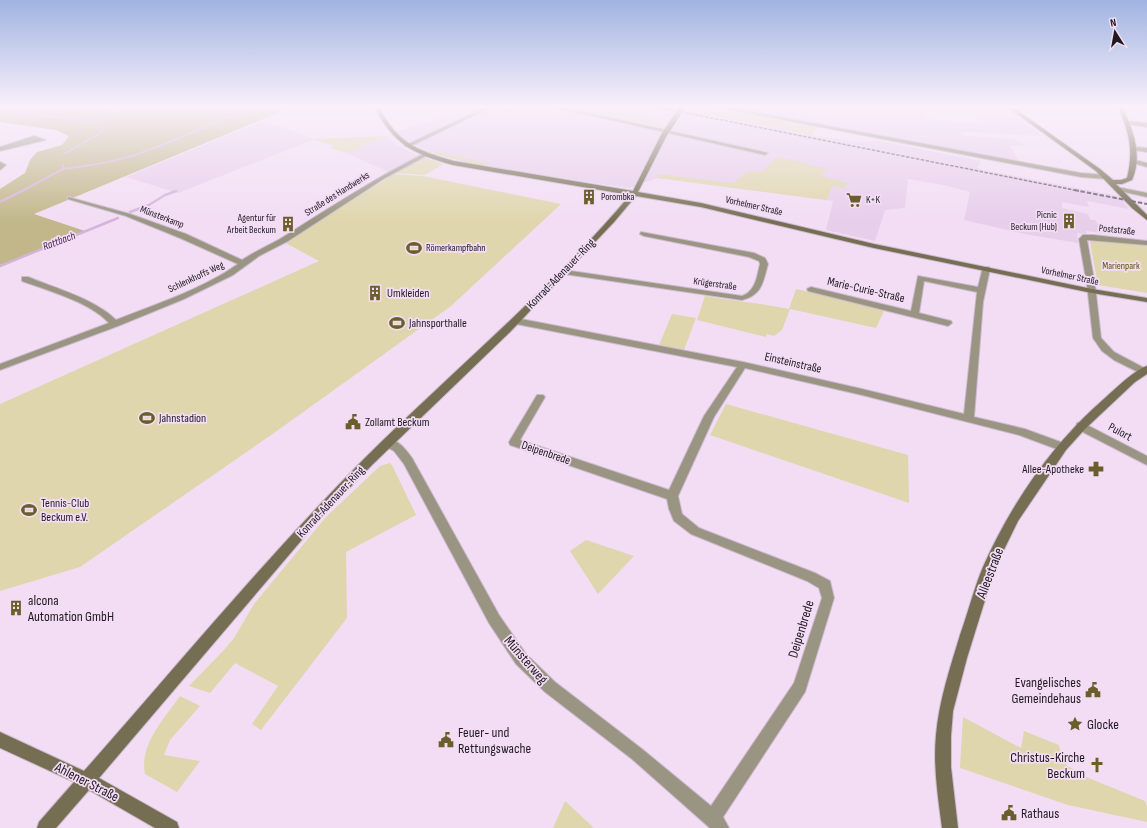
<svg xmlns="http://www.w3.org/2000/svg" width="1147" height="828" font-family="'Sofia Sans Condensed',sans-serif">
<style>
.built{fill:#e7ceeb}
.green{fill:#dfd6ad}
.forest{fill:#c1b78a}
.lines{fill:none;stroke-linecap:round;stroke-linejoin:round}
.stream-far1{stroke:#d4b4d9;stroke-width:2}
.stream{stroke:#d4b4d9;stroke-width:2.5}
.street-casing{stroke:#ccbace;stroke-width:2}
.secondary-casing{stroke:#ccbace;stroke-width:2}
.street{fill:#999582;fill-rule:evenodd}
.secondary{fill:#756e52;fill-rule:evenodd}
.rail-far1{stroke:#6e6270;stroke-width:1.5;stroke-dasharray:3.5 1.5;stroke-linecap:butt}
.rail{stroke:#6e6270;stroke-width:2;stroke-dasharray:4.5 2;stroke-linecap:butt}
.secondary-bridge-casing{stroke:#ccbace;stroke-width:6;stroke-linecap:butt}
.secondary-bridge{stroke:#756e52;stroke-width:5.5}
.labels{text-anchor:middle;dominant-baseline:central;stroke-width:3.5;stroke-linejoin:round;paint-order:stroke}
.far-street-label{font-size:10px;fill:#201922;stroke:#f2ddf4}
.far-poi-label{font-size:10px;fill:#201922;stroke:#f2ddf4;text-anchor:start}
.far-park-label{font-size:10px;fill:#645502;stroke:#f2ddf4}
.far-water-label{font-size:11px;font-style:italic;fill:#492250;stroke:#f2ddf4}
.street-label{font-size:12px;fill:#201922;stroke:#f2ddf4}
.poi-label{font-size:12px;fill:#201922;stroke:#f2ddf4;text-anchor:start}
.near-street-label{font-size:14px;fill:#201922;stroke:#f2ddf4}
.near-poi-label{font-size:14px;fill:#201922;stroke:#f2ddf4;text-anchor:start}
</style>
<rect width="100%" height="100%" fill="#f2ddf4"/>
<path class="built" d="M 424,106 L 677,106 L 676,107 L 693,112 L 769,127 L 772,125 L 787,128 L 785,130 L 803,134 L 860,142 L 879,141 L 981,161 L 977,168 L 984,170 L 1118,196 L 1129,209 L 1087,201 L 1089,207 L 1062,202 L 1062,208 L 1088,214 L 1091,220 L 1095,220 L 1104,233 L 1086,231 L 1087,234 L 1077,233 L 1078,243 L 1025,234 L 964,220 L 970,192 L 943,185 L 908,179 L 905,208 L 885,210 L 875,241 L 826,230 L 833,201 L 658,178 L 629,188 L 484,166 L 445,157 L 421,148 L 405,139 L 397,132 L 445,116 Z
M 703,106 L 919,106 L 924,119 L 982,123 L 977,116 L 1017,117 L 1042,136 L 962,132 L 964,136 L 1015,139 L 1025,146 L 1010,146 L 1020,162 Z
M 263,121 L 315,139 L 178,193 L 126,177 Z
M 385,136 L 402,148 L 419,156 L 388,172 L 347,153 Z"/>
<path class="green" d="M 71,106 L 136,106 L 119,112 L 70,108 Z
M 567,106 L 588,106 L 663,124 L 661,128 Z
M 687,106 L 703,106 L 819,126 L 812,135 L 785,130 L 786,128 L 772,125 L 769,127 L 684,110 Z
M 385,136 L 347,153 L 330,148 L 334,146 L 313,139 Z
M 439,152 L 482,162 L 487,163 L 484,166 L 435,154 Z
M 423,157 L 443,164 L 425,175 L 395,173 Z
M 779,157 L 806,163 L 805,164 L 827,169 L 820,176 L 848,183 L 843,188 L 832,186 L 827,200 L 658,178 L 657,174 L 734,183 L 747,172 L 764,171 L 773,160 Z
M 394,174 L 423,176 L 561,204 L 451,306 L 274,433 L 80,567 L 0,591 L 0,404 L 319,261 L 282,241 L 292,238 Z
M 1097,240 L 1147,245 L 1147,293 L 1098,285 L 1090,242 Z
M 796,289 L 885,309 L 876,328 L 790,309 L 782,330 L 774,336 L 767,334 L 766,337 L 697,320 L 705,296 C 734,301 761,303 789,309 Z
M 672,314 L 696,318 L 684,350 L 659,345 Z
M 726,404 L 908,455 L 909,503 L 710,435 Z
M 390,463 L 392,465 L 416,515 L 346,552 L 347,618 L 261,730 L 252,724 L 278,686 L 235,663 L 210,693 L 189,686 L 223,651 L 234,638 L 254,604 L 326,517 L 380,466 Z
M 586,540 L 634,556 L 598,594 L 570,551 Z
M 180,696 L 200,706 L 170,740 L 164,755 L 200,761 L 177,792 L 145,774 C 139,745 164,719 180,696 Z
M 963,717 L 1021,748 L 1024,731 L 1059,745 C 1060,754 1066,758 1067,766 L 1078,771 L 1079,774 L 1145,801 L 1147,807 L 1147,822 L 1068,805 L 960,768 Z
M 565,801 L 592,826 L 593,828 L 553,828 Z"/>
<path class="forest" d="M 0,106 L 71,106 L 70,108 L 119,112 L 136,106 L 288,106 L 292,107 L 34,214 L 85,231 L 0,267 L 0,189 L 25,173 L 30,160 L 37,152 L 62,145 L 69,136 L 56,130 L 0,122 Z"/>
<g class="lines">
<path class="stream-far1" d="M 0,111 L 75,119 L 102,124 L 104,129 L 99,134 L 64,154
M 63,169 C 88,166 114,162 138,154 C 176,141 212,122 250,110
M 22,191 L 63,169 L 63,165"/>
<path class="stream" d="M 0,202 L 24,190
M 130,212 L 149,205 L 165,195 L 176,191
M 0,266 L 118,218"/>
<defs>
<path id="street" d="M 488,106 L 494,106 L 409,147 L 404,146 Z
M 549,106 L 558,106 L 768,153 L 765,155 Z
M 711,106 L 721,106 L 1081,173 L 1106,175 L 1109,177 L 1106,179 L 1081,177 Z
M 1128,121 L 1147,123 L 1147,127 L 1126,124 L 1125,123 Z
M 34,136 L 46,140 L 0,151 L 0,147 Z
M 1135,147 L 1147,148 L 1147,152 L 1133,150 L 1132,149 Z
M 423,154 L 428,155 L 385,178 L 288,241 L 259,256 L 233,275 L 184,299 L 118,326 L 0,370 L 0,364 L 109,323 C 90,302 49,291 22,281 L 22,277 L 28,277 C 55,288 95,299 116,320 C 156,304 203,289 238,264 L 180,238 L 126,216 L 68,199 L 68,197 L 130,214 L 186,234 L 242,260 C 257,250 273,244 288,234 C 332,206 376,178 423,154 Z
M 1135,160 L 1147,163 L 1147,167 L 1133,163 L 1132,162 Z
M 0,162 L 6,165 L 0,170 Z
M 1117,187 L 1147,193 L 1147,197 L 1115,190 L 1114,189 Z
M 641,232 L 754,253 L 765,258 L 768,264 C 763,282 762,295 742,300 L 564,274 L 560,272 L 564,270 L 742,296 C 756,291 757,276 760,264 L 759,261 L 749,257 L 644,236 L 640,234 Z
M 1083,235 L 1093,235 L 1147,241 L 1147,245 L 1087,240 L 1095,285 L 1101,338 L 1114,352 L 1146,369 L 1146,373 L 1140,373 L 1114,360 L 1102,351 L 1093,338 L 1087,285 L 1079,239 Z
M 983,267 L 989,267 L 990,269 L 983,302 L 974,417 L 1025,429 L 1066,444 L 1067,447 L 1066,450 L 1062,451 L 1019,435 L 862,395 L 745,368 L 714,417 L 678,496 L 682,514 L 699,528 L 815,573 L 830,581 L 834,598 L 805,692 L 723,817 L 729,828 L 710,828 L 632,759 L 545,692 L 516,664 L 489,623 L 404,464 L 394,451 L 385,446 L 384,443 L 385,440 C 397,437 406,450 412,458 L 499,615 L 526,654 L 555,682 L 642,749 L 711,806 L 794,683 L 822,598 L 819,588 L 807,581 L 691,534 L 674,521 L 669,509 L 667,499 L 510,445 L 509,442 L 537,395 L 543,395 L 545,397 L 520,440 L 669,490 L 704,416 L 737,367 L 516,324 L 512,321 L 516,318 L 743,362 L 862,389 L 964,414 L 977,292 L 924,281 L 919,313 L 951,321 L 952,323 L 948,326 L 808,291 L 807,289 L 811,287 L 911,311 L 918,276 L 978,287 Z
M 1081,422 L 1147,456 L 1147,465 L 1077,429 L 1076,426 L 1077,423 Z"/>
<path id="secondary" d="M 374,106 L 378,106 C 398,143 415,150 454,161 L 633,191 L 661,135 L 666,134 L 667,135 L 638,192 L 701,203 L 874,244 L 1092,289 L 1147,298 L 1147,302 L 1092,293 L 874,248 L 701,207 L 636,196 L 614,222 L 511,331 L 373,464 L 323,515 L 99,778 L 177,822 L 179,828 L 155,828 L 89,790 L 56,828 L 37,828 L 39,822 L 74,782 L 0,748 L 0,732 L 84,771 C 176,667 264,560 361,462 C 451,372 549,292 630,195 L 453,165 C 413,154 393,144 374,106 Z
M 1006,106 L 1011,106 L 1100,169 L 1113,180 L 1121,180 L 1127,178 C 1134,149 1129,133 1118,106 L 1122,106 C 1133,130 1143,155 1132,180 L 1122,184 L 1116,184 L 1147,215 L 1147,220 L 1132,208 L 1096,171 Z
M 1147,366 L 1147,374 L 1135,382 L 1085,429 L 1066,450 L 1018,521 L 995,568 L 967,658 L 953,711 L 951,736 L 951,767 L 958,828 L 942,828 C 938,797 933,766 936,735 C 939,701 950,668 960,635 C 968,613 974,588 983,567 C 1009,508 1048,450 1095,407 C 1107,397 1133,370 1147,366 Z"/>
</defs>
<use href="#street" class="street-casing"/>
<use href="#secondary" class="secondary-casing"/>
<use href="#street" class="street"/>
<use href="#secondary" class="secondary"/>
<path class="rail-far1" d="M 651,106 L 1079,191"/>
<path class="rail" d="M 1074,190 L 1147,204"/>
<defs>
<path id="secondary-bridge" d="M 664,135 L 682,108"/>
</defs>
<use href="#secondary-bridge" class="secondary-bridge-casing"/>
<use href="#secondary-bridge" class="secondary-bridge"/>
</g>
<linearGradient id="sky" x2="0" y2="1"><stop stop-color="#a0b4e2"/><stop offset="0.48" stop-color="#f9f0fa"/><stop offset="1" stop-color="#f9f0fa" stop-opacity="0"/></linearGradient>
<rect width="1147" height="222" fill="url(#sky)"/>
<defs>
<symbol id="building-bare" viewBox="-9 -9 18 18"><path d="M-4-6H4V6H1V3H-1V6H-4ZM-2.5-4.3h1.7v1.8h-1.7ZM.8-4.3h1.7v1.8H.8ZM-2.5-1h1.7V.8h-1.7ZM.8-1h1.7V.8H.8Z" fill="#6a5e2b" stroke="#f2ddf4" stroke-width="2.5" paint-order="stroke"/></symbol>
<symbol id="supermarket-bare" viewBox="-9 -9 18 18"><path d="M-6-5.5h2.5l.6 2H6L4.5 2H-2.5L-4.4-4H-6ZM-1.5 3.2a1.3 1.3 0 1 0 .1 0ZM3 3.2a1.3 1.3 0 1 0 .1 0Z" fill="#6a5e2b" stroke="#f2ddf4" stroke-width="2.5" paint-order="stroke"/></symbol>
<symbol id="stadium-bare" viewBox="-9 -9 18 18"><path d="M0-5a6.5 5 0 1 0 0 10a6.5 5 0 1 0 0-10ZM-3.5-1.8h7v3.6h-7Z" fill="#6a5e2b" stroke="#f2ddf4" stroke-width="2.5" paint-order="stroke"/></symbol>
<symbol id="civic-bare" viewBox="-9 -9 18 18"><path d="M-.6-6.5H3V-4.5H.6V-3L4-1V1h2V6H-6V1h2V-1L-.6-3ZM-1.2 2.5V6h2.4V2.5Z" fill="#6a5e2b" stroke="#f2ddf4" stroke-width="2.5" paint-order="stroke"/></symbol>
<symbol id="pharmacy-bare" viewBox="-9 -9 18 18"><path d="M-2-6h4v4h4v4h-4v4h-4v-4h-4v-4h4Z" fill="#6a5e2b" stroke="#f2ddf4" stroke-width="2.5" paint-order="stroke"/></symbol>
<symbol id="sight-bare" viewBox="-9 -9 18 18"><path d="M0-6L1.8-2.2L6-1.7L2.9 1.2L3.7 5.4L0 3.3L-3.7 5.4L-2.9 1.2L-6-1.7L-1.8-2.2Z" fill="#6a5e2b" stroke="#f2ddf4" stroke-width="2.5" paint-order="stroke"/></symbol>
<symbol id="church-bare" viewBox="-9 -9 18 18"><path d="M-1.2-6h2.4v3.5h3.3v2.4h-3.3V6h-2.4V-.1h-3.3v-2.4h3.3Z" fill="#6a5e2b" stroke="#f2ddf4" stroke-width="2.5" paint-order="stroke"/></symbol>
</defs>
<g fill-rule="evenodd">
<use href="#building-bare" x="578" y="186" width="22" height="22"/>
<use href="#supermarket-bare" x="843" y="189" width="22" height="22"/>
<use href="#building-bare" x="1058" y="210" width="22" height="22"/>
<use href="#building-bare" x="277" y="213" width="22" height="22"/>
<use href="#stadium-bare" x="403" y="237" width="22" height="22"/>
<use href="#building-bare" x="364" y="282" width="22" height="22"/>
<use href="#stadium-bare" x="386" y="312" width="22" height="22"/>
<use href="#stadium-bare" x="136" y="407" width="22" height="22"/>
<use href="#civic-bare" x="342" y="411" width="22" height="22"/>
<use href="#pharmacy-bare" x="1085" y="458" width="22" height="22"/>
<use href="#stadium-bare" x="18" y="499" width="22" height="22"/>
<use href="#building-bare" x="5" y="597" width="22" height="22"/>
<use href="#civic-bare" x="1082" y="679" width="22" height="22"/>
<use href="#sight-bare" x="1064" y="713" width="22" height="22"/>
<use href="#civic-bare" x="435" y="729" width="22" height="22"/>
<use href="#church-bare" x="1086" y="754" width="22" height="22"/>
<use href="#civic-bare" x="998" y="802" width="22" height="22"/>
</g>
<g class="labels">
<g class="far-street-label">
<text transform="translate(337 194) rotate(-32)">Straße des Handwerks</text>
<text transform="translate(754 206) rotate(13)">Vorhelmer Straße</text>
<text transform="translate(162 217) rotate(21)">Münsterkamp</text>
<text transform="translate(1117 230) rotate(6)">Poststraße</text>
<text transform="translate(1070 276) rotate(12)">Vorhelmer Straße</text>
<text transform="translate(196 277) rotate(-25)">Schlenkhoffs Weg</text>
<text transform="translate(715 284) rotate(8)">Krügerstraße</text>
</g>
<g class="far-poi-label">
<text x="601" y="197">Porombka</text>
<text x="866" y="200">K+K</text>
<text x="1057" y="215" text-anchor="end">Picnic<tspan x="1057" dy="12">Beckum (Hub)</tspan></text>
<text x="276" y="218" text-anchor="end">Agentur für<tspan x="276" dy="12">Arbeit Beckum</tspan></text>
<text x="426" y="248">Römerkampfbahn</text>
</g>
<g class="far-park-label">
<text x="1121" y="266">Marienpark</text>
</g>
<g class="far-water-label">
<text transform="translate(59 241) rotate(-21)">Rattbach</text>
</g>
<g class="street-label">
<text transform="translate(561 274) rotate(-46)">Konrad-Adenauer-Ring</text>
<text transform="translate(866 290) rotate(13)">Marie-Curie-Straße</text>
<text transform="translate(793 363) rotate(13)">Einsteinstraße</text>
<text transform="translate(1120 432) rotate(28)">Pulort</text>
<text transform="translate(546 453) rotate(19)">Deipenbrede</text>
<text transform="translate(331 502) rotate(-47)">Konrad-Adenauer-Ring</text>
</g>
<g class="poi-label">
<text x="387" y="293">Umkleiden</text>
<text x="409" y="323">Jahnsporthalle</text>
<text x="159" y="418">Jahnstadion</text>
<text x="365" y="422">Zollamt Beckum</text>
<text x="1084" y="469" text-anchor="end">Allee-Apotheke</text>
<text x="41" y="503">Tennis-Club<tspan x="41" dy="14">Beckum e.V.</tspan></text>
</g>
<g class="near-street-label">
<text transform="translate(990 573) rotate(-69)">Alleestraße</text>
<text transform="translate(801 629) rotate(-73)">Deipenbrede</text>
<text transform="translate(526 660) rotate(49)">Münsterweg</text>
<text transform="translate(87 782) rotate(27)">Ahlener Straße</text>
</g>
<g class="near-poi-label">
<text x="28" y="600">alcona<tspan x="28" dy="16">Automation GmbH</tspan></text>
<text x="1081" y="682" text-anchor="end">Evangelisches<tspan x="1081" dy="16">Gemeindehaus</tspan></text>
<text x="1087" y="724">Glocke</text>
<text x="458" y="732">Feuer- und<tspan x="458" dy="16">Rettungswache</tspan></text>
<text x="1085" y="757" text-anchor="end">Christus-Kirche<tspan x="1085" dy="16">Beckum</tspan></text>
<text x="1021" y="813">Rathaus</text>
</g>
</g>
<g transform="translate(1115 32) rotate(349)" stroke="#f2ddf4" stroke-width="3" paint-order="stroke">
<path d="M0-3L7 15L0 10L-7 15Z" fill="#201922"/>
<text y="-6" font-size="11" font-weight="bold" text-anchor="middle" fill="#201922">N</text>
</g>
</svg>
